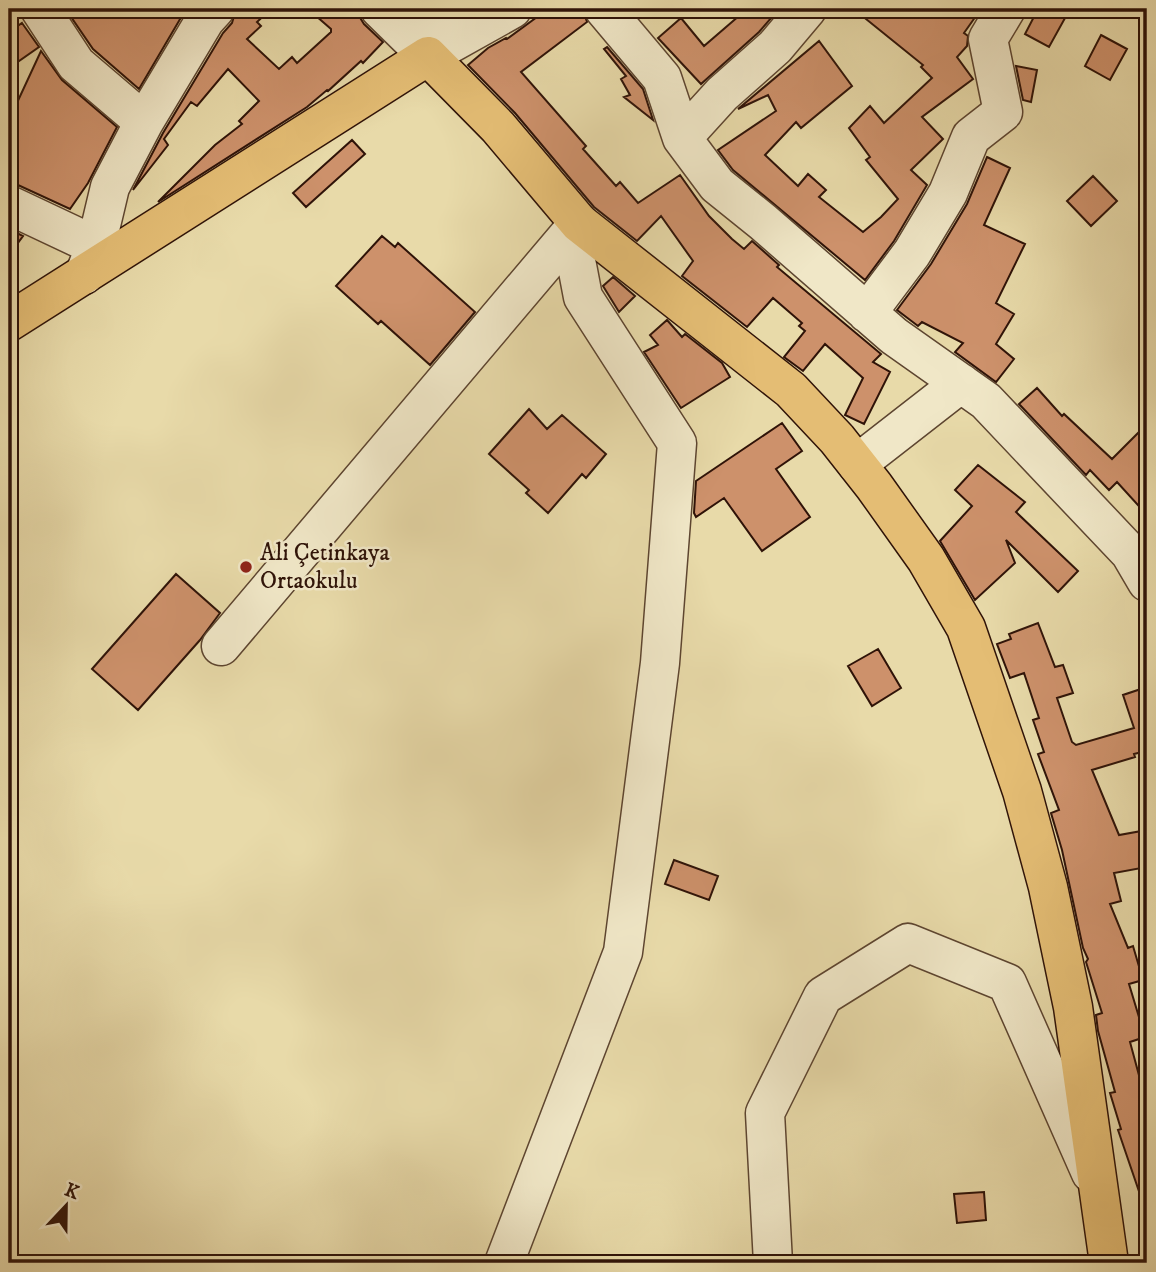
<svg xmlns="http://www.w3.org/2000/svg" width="1156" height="1272" font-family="'IM FELL DW Pica',serif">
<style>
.building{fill:#cd916b;stroke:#2f1308;stroke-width:2}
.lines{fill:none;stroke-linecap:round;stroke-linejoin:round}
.minor-casing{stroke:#5d4530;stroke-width:41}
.major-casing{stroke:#2f1308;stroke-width:41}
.minor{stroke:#f0e7c7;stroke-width:38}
.major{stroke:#e4bd74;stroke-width:38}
.poi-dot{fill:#8f2418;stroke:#f0e7c7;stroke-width:2.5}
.labels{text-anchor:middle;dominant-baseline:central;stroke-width:5;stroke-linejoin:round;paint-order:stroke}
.poi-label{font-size:24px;fill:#2f1308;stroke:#f0e7c7;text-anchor:start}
</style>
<rect width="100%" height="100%" fill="#e8daa9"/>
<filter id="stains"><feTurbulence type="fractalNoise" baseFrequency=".00286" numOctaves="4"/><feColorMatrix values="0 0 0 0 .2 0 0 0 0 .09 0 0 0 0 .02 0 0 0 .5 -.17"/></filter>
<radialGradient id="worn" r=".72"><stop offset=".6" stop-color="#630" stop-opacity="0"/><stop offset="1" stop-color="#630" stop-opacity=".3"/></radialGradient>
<path class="building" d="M 69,9 L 186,9 L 139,89 L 93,49 L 67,11 Z
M 236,9 L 271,9 L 257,22 L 261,26 L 247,39 L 279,69 L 292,57 L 297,63 L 331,32 L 331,29 L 308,9 L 359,9 L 359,16 L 364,24 L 383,42 L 363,63 L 361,61 L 328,91 L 327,90 L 307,107 L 158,202 L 215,145 L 242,124 L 239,121 L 259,101 L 228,69 L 197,106 L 191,102 L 164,139 L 168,145 L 133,190 L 163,133 L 223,33 L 232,23 Z
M 548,9 L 583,9 L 587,22 L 521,72 L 586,146 L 583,149 L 616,186 L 620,182 L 638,203 L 680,175 L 709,216 L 732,239 L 744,249 L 752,241 L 779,265 L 777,267 L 881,354 L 873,362 L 890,372 L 864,424 L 845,415 L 863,378 L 825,344 L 803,371 L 784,357 L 805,331 L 799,326 L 802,323 L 773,298 L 747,327 L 682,276 L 693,261 L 661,216 L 637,241 L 594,207 L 515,113 L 468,65 L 488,48 L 506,38 L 507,39 Z
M 747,9 L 779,9 L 759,32 L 701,84 L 658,38 L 681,18 L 704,46 Z
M 877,9 L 968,9 L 976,16 L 964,33 L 968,36 L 967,46 L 957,57 L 973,79 L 922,117 L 943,139 L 911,170 L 927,185 L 894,241 L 865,280 L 733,170 L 718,150 L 776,111 L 768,95 L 738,109 L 819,41 L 852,86 L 801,128 L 796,122 L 765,155 L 798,186 L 808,174 L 826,190 L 819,197 L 863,232 L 881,217 L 898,199 L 866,160 L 870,157 L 849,128 L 870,106 L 884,123 L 932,78 L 921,67 L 923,65 L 866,19 Z
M 1038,9 L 1070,9 L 1049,47 L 1025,34 Z
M 22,23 L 39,47 L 9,68 L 9,32 Z
M 1101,35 L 1127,49 L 1110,80 L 1085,66 Z
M 607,47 L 643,89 L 653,120 L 624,97 L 630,95 L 621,79 L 626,76 L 604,49 Z
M 41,51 L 62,80 L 117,127 L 88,183 L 70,209 L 18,185 L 9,183 L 9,120 Z
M 1016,66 L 1037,70 L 1031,102 L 1023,100 Z
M 352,140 L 365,154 L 306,207 L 293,193 Z
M 987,157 L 1010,168 L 984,225 L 1025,244 L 996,303 L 1014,314 L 996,344 L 1014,359 L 996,382 L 955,352 L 963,343 L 922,322 L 918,326 L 897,310 L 931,264 L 967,204 Z
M 1093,176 L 1117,201 L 1091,226 L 1067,201 Z
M 9,229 L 23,236 L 9,255 Z
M 382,236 L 395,247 L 398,243 L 475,312 L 430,365 L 381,321 L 378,324 L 336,286 Z
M 613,277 L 635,296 L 619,312 L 603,286 Z
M 667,320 L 682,337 L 685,334 L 722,363 L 730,377 L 681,408 L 644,352 L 658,345 L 650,335 Z
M 1037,388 L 1062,416 L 1064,414 L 1112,459 L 1147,424 L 1147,515 L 1117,482 L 1109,490 L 1090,470 L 1086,475 L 1019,404 Z
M 529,409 L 547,429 L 562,415 L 606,454 L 586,478 L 582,474 L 548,513 L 526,493 L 529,490 L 489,454 Z
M 782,423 L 802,451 L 776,469 L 810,517 L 762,551 L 724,498 L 696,517 L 694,513 L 696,481 Z
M 978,465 L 1025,502 L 1016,512 L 1078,571 L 1058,592 L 1006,540 L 1015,563 L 975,600 L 940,541 L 972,506 L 955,490 Z
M 176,574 L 220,613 L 200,640 L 138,710 L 92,669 Z
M 1038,623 L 1055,667 L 1063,665 L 1073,693 L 1057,698 L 1072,742 L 1076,745 L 1134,728 L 1123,695 L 1147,687 L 1147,756 L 1143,757 L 1142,752 L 1134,754 L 1135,757 L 1092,770 L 1119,835 L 1147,830 L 1147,867 L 1114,873 L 1121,901 L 1110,904 L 1128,948 L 1133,946 L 1143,980 L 1129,984 L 1145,1037 L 1130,1042 L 1147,1105 L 1147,1205 L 1144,1206 L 1118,1130 L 1121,1129 L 1110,1093 L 1115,1092 L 1098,1031 L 1096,1015 L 1102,1013 L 1086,962 L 1088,959 L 1083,948 L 1062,850 L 1051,813 L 1059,810 L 1038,754 L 1044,752 L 1033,720 L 1039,718 L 1024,673 L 1010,678 L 997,644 L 1011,639 L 1009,634 Z
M 878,649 L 901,688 L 872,706 L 848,666 Z
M 674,860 L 718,876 L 709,900 L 665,884 Z
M 984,1192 L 986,1220 L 957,1223 L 954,1194 Z"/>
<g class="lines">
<defs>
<path id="minor" d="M 40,9 L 76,64 L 144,122
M 380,9 L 428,56
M 604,9 L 662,78 L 682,138 L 717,185 L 763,222 L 894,336 L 986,401 L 1130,553 L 1147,582
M 428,56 L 512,9
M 428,56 L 439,9
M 682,138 L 722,94 L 775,47 L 807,9
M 9,205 L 96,246
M 84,275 L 96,246 L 110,187 L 144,122 L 205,20 L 215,9
M 867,313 L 912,253 L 948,193 L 971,137 L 1003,112 L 988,39 L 1006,9
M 857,464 L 961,383
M 221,646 L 579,223
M 504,1263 L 623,952 L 660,663 L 677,443 L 583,297 L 575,255 L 579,223
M 773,1263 L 765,1113 L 823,996 L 908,943 L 1007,983 L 1091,1173"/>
<path id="major" d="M 9,322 L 428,56 L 498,127 L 579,223 L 791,390 L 837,439 L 874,486 L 926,559 L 966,628 L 1022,791 L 1048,887 L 1073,1007 L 1109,1263"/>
</defs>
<use href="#minor" class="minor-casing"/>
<use href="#major" class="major-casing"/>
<use href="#minor" class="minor"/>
<use href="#major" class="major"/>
</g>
<circle class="poi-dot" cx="246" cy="567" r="7"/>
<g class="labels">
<g class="poi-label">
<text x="260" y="553">Ali Çetinkaya<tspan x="260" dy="28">Ortaokulu</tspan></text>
</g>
</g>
<rect width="1156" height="1272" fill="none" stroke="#e8daa9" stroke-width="35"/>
<rect x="10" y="10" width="1135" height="1251" fill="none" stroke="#2f1308" stroke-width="3.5"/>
<rect x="18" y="18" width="1121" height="1237" fill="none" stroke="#2f1308" stroke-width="2"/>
<g transform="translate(66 1206) rotate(22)" stroke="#f0e7c7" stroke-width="5" paint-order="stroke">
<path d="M0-5L12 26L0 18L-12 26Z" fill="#2f1308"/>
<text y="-10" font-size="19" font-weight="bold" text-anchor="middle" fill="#2f1308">K</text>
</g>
<rect width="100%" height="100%" filter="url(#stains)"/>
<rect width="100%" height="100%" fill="url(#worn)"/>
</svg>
